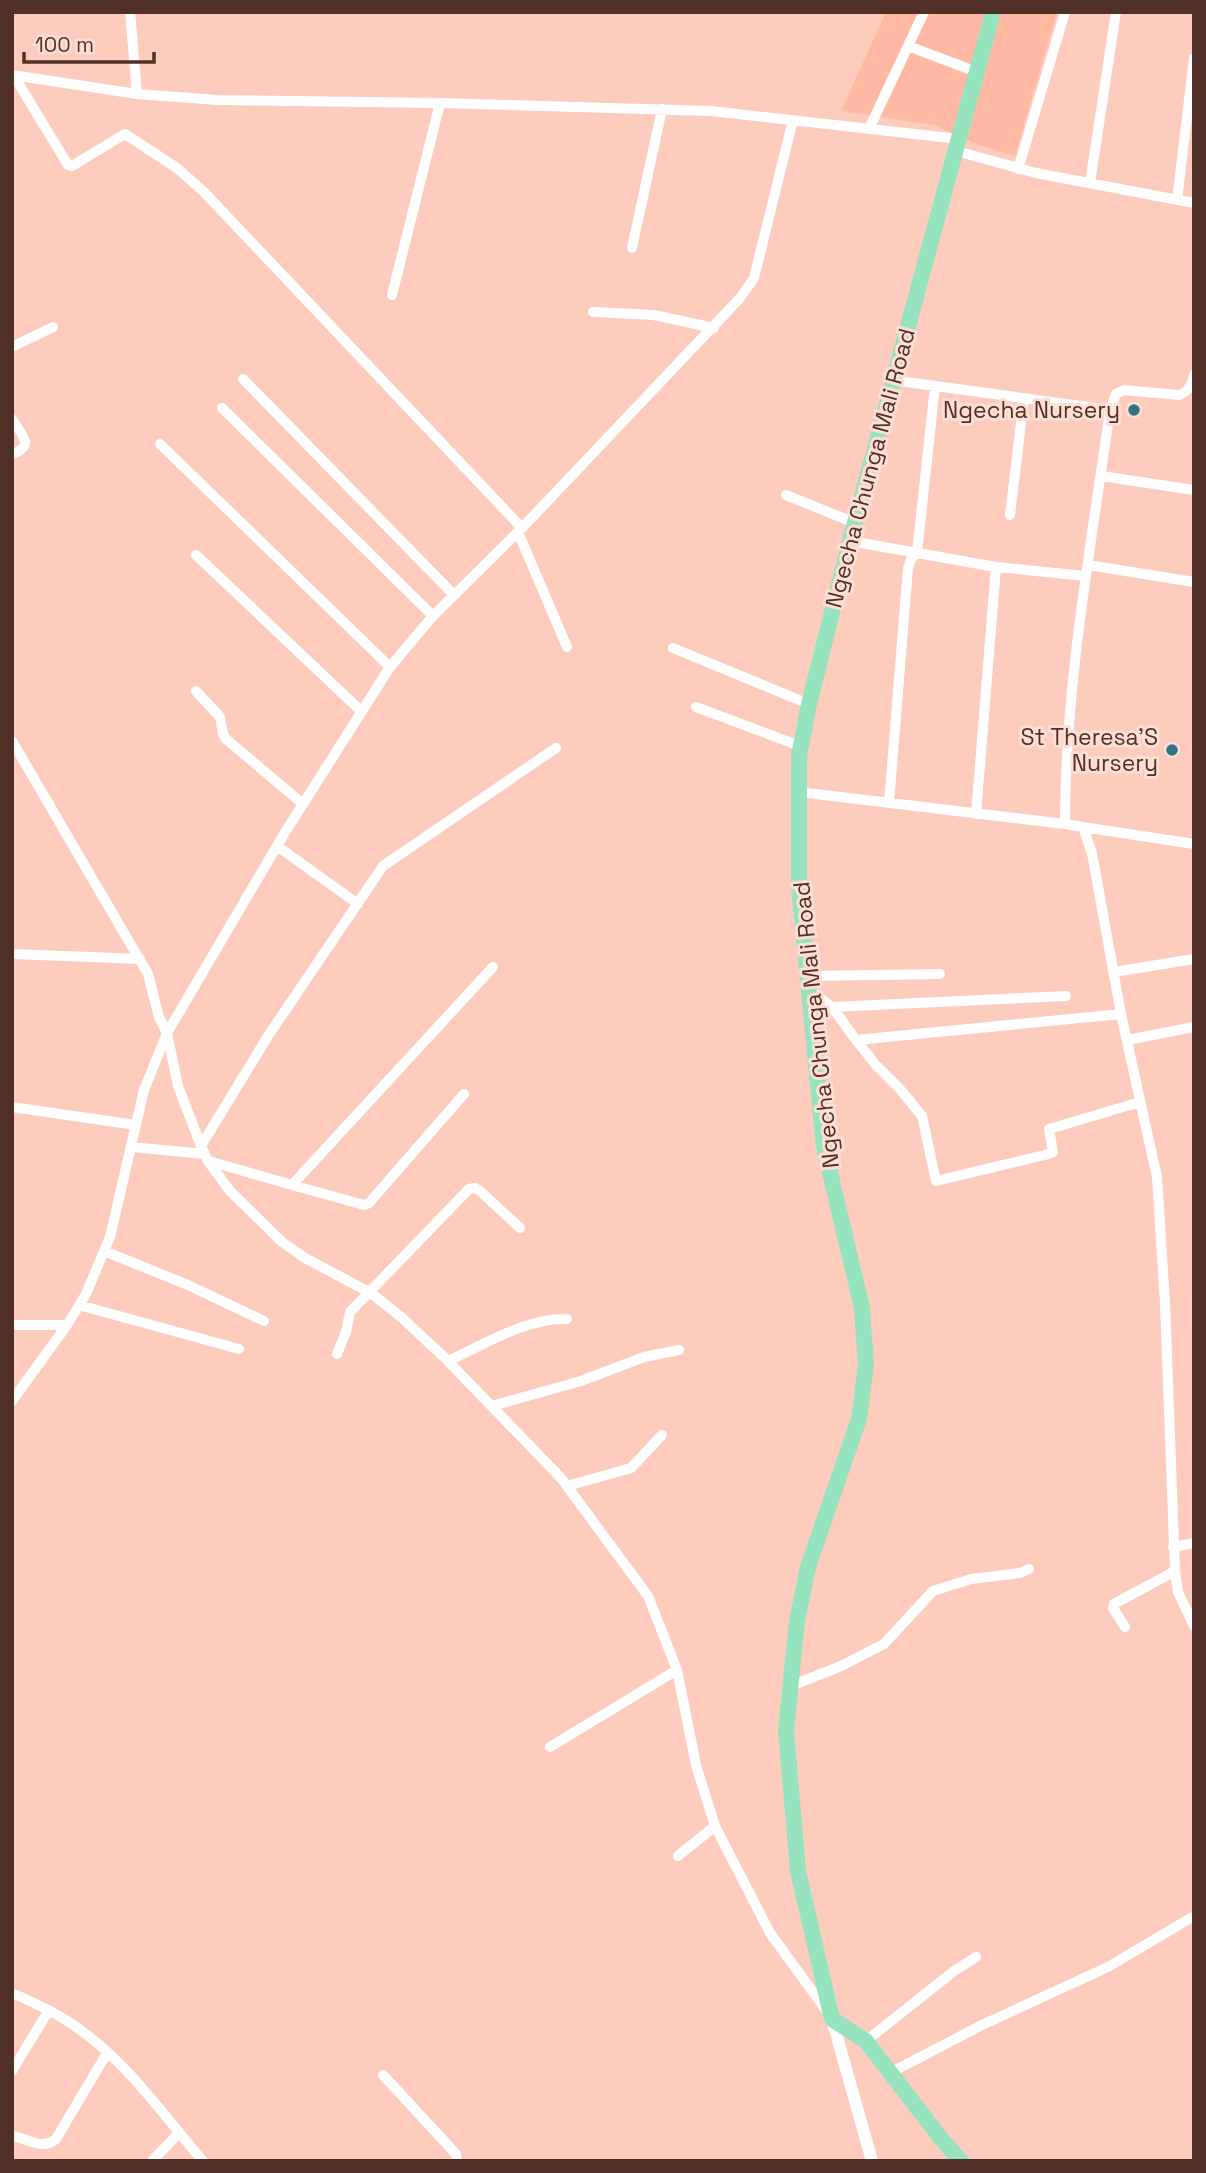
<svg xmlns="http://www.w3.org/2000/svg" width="1206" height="2173" font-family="'Space Grotesk',sans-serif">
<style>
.built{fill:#ffb9a3}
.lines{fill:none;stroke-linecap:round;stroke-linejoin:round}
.minor{stroke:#fff;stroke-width:10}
.tertiary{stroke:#fff;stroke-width:12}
.primary{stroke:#95e4bd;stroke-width:16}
.poi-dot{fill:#327486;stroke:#ffded3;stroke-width:2.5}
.labels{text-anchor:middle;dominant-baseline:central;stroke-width:6;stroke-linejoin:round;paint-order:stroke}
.poi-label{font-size:23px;fill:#513127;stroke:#ffded3;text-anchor:end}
.street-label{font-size:23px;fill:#513127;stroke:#ffded3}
</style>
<rect width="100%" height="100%" fill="#fdccbd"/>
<path class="built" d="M 886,12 L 1057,12 L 1015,156 L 977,144 L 934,125 L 841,111 Z"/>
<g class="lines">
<path class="minor" d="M 130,12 L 137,94
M 908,46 L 977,72
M 12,75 L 137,94 L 217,100 L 440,103 L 711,111 L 959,139
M 14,76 L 68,165 L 72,166 L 125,134 L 177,168 L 204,192 L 522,528
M 869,129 L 924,12
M 956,151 L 1036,173 L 1194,203
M 1018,169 L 1065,12
M 1090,183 L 1116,12
M 1177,200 L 1194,58
M 632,248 L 662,109
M 392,295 L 440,103
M 593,312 L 654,315 L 714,328
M 12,347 L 53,327
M 243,379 L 454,595
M 892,380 L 1110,410
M 222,408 L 433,616
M 12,419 C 21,434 36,446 12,454
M 160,444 L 390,667
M 1101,476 L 1194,490
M 786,495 L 855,523
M 1010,515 L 1024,398
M 518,532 L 567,647
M 850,541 L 996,567 L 1085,576
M 196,555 L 361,711
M 1088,565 L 1194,582
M 673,648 L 809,704
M 196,691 L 220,717 L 223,734 L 226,739 L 303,804
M 696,707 L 800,746
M 12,741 L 148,974 L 159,1017 L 167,1033 L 178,1086 L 201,1146 L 208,1161 L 230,1191 L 282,1242 L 305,1258 L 371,1293 L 401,1317 L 445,1358 L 561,1478 L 648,1596 L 677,1670 L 696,1765 L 715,1826 L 770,1933 L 826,2010
M 799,792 L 1065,824 C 1065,685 1091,547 1110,410 L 1116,394 L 1124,390 L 1179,395 C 1189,391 1192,385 1194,375
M 889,803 L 908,568 L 911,559 L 917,553 L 935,386
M 976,814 L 996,567
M 1065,824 L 1083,827 L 1092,853 L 1121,1014 L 1157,1177 L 1165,1302 L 1175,1571 L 1178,1592 L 1194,1626
M 1083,827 L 1194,844
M 277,846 L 358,904
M 12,954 L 140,959
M 1114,972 L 1194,959
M 809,976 L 940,974
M 811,991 L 832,1007 L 856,1040 L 1121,1014
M 832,1007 L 1066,996
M 856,1040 L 875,1064 L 899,1088 L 922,1116 L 936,1181 L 1049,1154 L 1053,1152 L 1049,1129 L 1140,1102
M 1127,1040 L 1194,1027
M 12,1107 L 136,1125
M 201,1146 L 268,1036 L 383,866 L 556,748
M 131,1147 L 205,1154
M 209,1161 L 292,1185 L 493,967
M 292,1185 L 364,1205 L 369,1203 L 464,1094
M 104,1251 L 188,1285 L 264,1321
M 79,1305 L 239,1349
M 12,1325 L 67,1325
M 337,1354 L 346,1332 L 350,1312 L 469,1189 L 475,1188 L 480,1191 L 520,1228
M 448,1361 C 483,1345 528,1317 567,1319
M 12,1401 L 67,1325 L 86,1294 L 110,1237 L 144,1090 L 167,1033 L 284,834 L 390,667 L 433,616 L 522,528 L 740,298 L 754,278 L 793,120
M 492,1406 L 581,1381 L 644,1357 L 679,1350
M 567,1486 L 631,1468 L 662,1435
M 1173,1547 L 1194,1543
M 1125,1627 L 1113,1608 L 1114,1604 L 1175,1571
M 791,1686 L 841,1666 L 884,1644 L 933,1591 L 971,1579 L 1020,1573 L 1029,1569
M 550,1747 L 677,1670
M 678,1856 L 715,1826
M 12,1993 C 37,2004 61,2015 83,2032 C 130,2066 165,2117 203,2161
M 866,2041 L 954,1971 L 976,1957
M 12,2071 L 49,2010
M 890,2073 L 982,2025 L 1108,1967 L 1194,1916
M 383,2075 L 456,2154 L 457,2161
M 12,2136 C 28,2138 41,2151 56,2139 L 107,2053
M 152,2161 L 179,2133"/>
<path class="tertiary" d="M 832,2019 L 872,2161"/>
<path class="primary" d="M 961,2161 L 942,2140 L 866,2041 L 832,2019 L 798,1871 L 786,1730 L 797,1621 L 808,1567 L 859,1419 L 866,1365 L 862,1308 L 824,1147 L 799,887 L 799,756 L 809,704 L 850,541 L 993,12"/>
</g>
<g class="poi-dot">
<circle cx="1134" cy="410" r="7"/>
<circle cx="1172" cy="750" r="7"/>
</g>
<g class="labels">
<g class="poi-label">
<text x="1120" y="410">Ngecha Nursery</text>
<text x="1158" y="737">St Theresa'S<tspan x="1158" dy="26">Nursery</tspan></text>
</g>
<g class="street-label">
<text transform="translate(870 468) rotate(-75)">Ngecha Chunga Mali Road</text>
<text transform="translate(816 1025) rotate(-96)">Ngecha Chunga Mali Road</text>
</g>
</g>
<rect width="1206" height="2173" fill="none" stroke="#513127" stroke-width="28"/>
<path d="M24 52v10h130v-10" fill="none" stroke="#513127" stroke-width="3.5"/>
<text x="35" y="52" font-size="21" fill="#513127" stroke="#ffded3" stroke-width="5" paint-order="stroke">100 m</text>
</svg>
